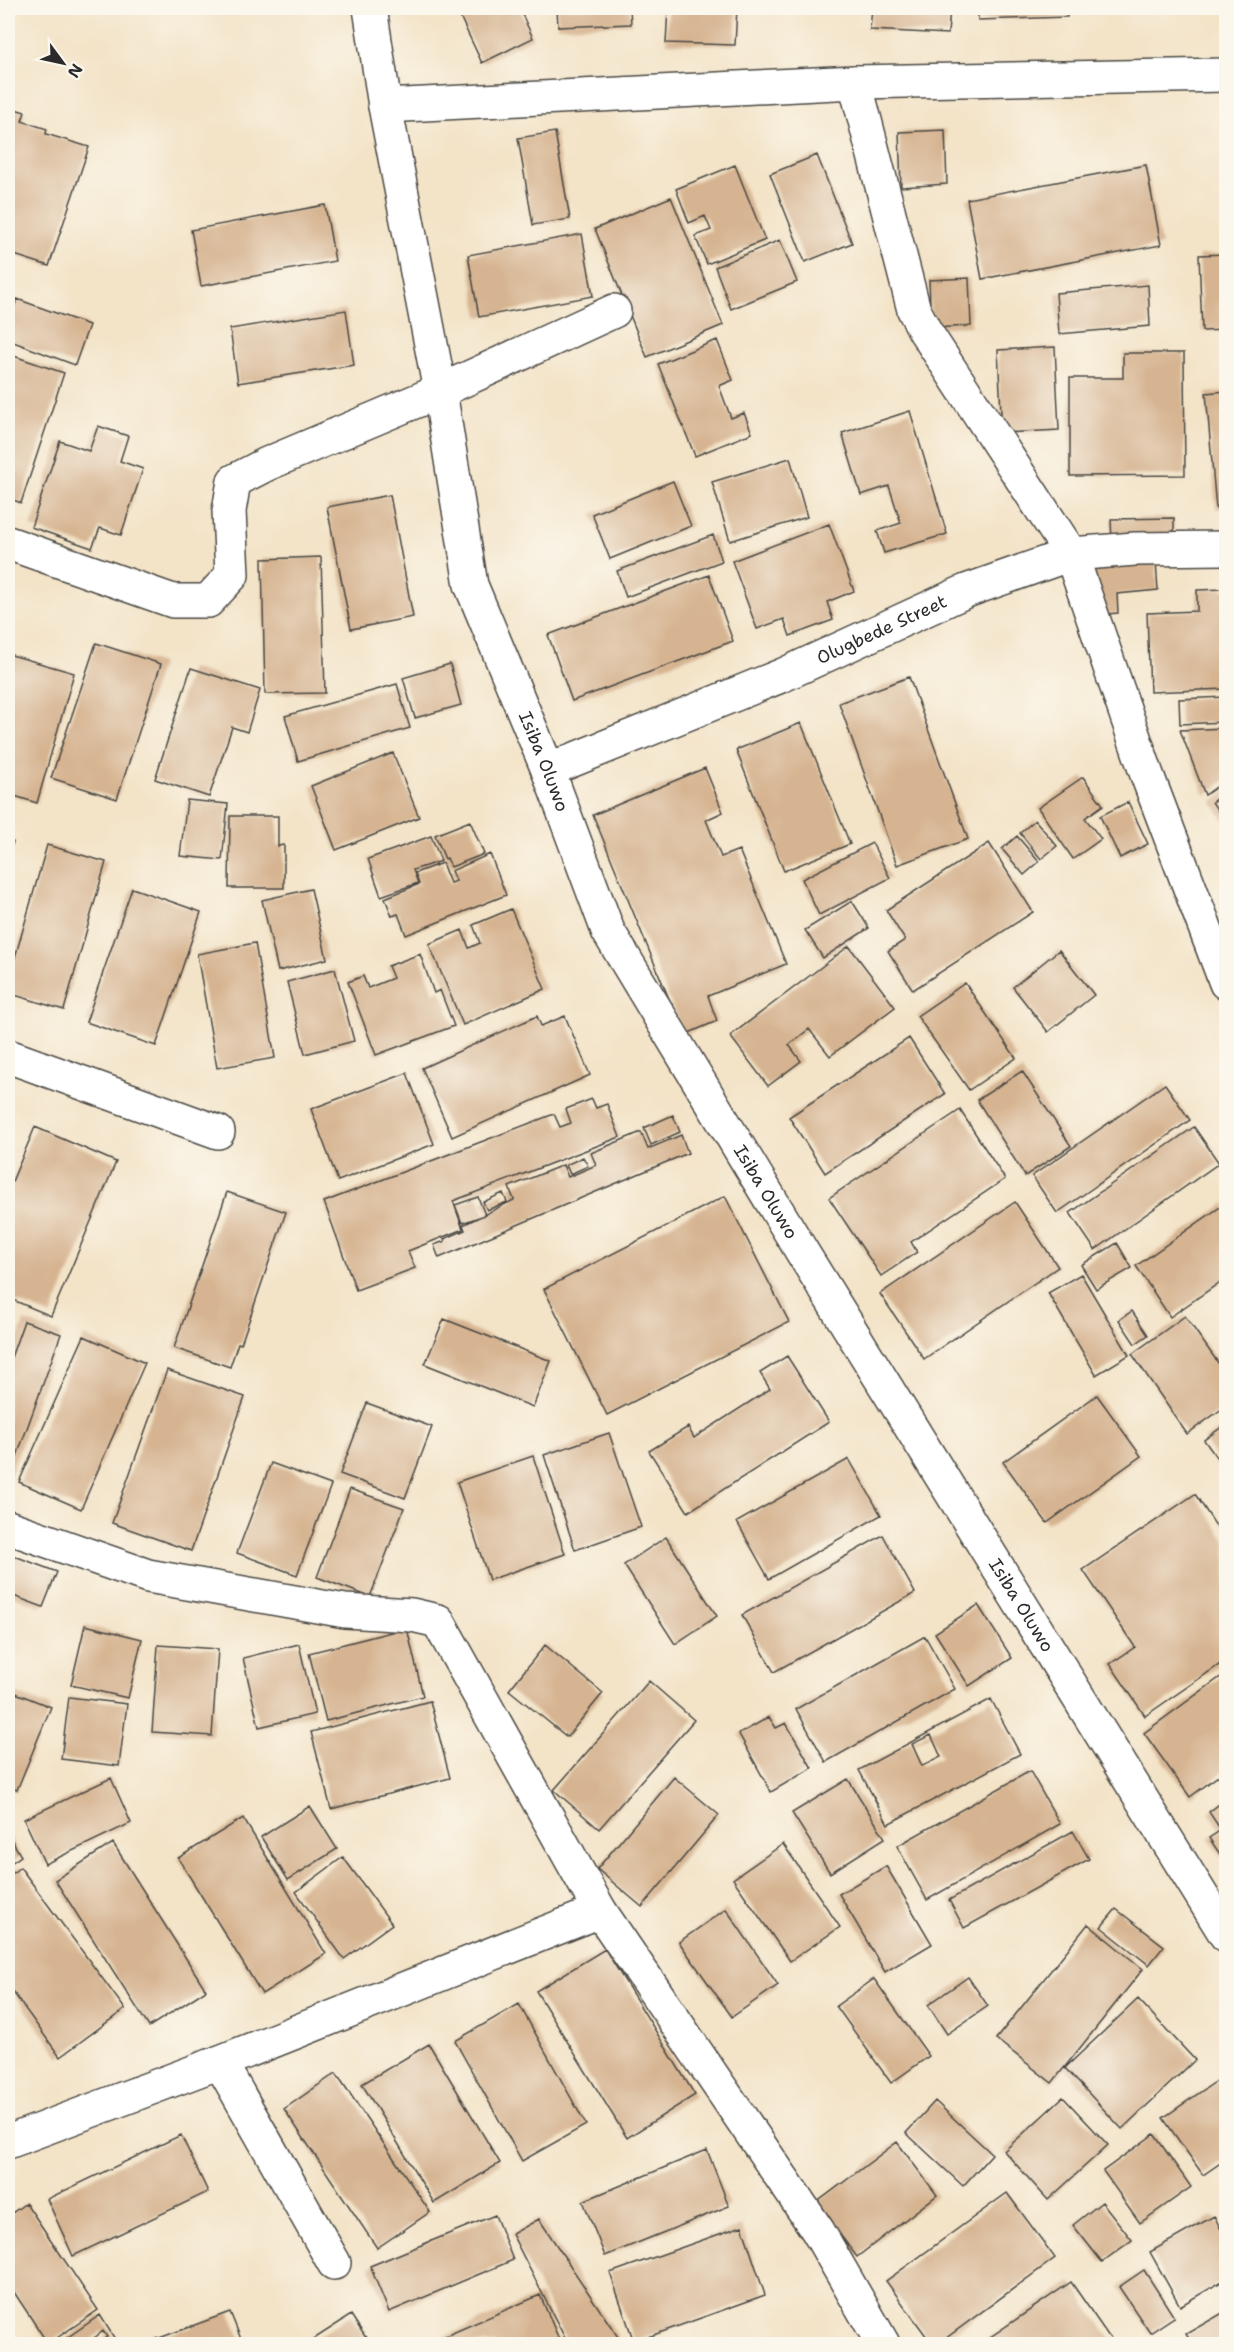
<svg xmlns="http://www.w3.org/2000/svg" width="1234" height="2352" font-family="'Shantell Sans',sans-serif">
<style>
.building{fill:#d6b491;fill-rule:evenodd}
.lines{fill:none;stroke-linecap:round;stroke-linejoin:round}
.minor-casing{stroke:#494742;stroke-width:36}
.minor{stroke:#fff;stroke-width:33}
.labels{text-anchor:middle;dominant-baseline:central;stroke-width:6;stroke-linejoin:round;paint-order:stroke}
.street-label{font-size:18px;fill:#2b2b2b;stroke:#fbf7ec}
</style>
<rect width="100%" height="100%" fill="#fbf7ec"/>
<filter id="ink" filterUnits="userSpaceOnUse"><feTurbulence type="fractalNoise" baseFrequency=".0167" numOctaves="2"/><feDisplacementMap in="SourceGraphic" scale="12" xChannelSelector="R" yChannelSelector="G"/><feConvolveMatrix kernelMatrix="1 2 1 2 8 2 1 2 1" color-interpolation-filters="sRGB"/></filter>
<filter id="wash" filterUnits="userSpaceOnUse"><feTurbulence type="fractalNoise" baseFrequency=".008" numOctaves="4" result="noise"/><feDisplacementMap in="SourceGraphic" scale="24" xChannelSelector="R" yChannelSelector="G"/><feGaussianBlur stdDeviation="1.35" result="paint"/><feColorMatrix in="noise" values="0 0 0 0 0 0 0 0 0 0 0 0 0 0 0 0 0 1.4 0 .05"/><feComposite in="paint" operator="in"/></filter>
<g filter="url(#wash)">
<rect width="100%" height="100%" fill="#f3e3c7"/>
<g id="blocks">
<path class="building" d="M 456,8 L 519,8 L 533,38 L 482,63 Z
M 557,8 L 630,8 L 631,24 L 558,27 Z
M 668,8 L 737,8 L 735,45 L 666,43 Z
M 872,8 L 950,8 L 948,34 L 870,30 Z
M 978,8 L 1067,8 L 1067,17 L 978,20 Z
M 8,107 L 25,112 L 22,121 L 47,129 L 46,134 L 89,147 L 49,266 L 8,253 Z
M 945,130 L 947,184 L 901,187 L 899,132 Z
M 555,132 L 570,219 L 533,225 L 518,138 Z
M 817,155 L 852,243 L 805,262 L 770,174 Z
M 735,165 L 765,240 L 707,264 L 695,236 L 711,230 L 705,216 L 689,223 L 676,189 Z
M 1146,165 L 1161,245 L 982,279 L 967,199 Z
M 671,197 L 723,325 L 647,357 L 595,229 Z
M 325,205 L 335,261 L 201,286 L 191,230 Z
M 582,234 L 593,296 L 479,317 L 468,255 Z
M 780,240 L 797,282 L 731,309 L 715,267 Z
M 1226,254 L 1226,330 L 1202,331 L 1199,255 Z
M 969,278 L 971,326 L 931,328 L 929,280 Z
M 1148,285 L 1150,326 L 1059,334 L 1056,293 Z
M 17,299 L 89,325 L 75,365 L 8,340 L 8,325 Z
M 346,310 L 354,365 L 238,383 L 230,329 Z
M 717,340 L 733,380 L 719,386 L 731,418 L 744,413 L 752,433 L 695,456 L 658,364 Z
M 1055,347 L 1059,430 L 1002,433 L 998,350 Z
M 1123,353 L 1184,353 L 1185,475 L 1070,476 L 1070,378 L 1123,378 Z
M 8,354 L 64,373 L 21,503 L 8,498 Z
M 1226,391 L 1226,508 L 1216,509 L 1206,393 Z
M 910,411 L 947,534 L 884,553 L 877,531 L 901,523 L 889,486 L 861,495 L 842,433 Z
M 98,426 L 128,436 L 120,461 L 143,469 L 121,535 L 100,528 L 92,548 L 31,527 L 60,441 L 89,451 Z
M 790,458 L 807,517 L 730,541 L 712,482 Z
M 673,481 L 691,526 L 610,559 L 592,514 Z
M 390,495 L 413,617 L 351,629 L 327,507 Z
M 1174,518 L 1174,541 L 1112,543 L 1111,519 Z
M 829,524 L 854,591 L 827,602 L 833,620 L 790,636 L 784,619 L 757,629 L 732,561 Z
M 713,535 L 722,561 L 626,597 L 617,571 Z
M 321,557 L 325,693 L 265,694 L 262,559 Z
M 1156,561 L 1158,590 L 1117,594 L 1118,613 L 1095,615 L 1092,567 Z
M 709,575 L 733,641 L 572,701 L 548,635 Z
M 1226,589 L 1226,689 L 1150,692 L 1147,613 L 1197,611 L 1197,590 Z
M 96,643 L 161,664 L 117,799 L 51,778 Z
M 8,654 L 74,673 L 37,803 L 8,794 Z
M 450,664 L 461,705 L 415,718 L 403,678 Z
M 191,668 L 260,690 L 247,732 L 232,727 L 209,797 L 155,779 Z
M 909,677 L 968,839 L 897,865 L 839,703 Z
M 397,684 L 410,728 L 298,761 L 285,716 Z
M 1226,697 L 1226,722 L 1180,724 L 1179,699 Z
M 801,723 L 850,844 L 784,871 L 736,750 Z
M 1226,728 L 1226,780 L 1205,795 L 1180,730 Z
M 393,753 L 419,817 L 336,850 L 311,786 Z
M 705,768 L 723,812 L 706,820 L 721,857 L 739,850 L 786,964 L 708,996 L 717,1021 L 684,1035 L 593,815 Z
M 1083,777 L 1103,805 L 1085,818 L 1101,839 L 1073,859 L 1038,808 Z
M 1226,791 L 1226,823 L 1212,802 Z
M 187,800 L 228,804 L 222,860 L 180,856 Z
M 1128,802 L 1148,844 L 1120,858 L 1100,816 Z
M 230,816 L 278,816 L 278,846 L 284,845 L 284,888 L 229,888 Z
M 1035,820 L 1057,846 L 1041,859 L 1020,833 Z
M 470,821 L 484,854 L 451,867 L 447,858 L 445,859 L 435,835 Z
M 431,836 L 441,861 L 413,870 L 418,883 L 381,896 L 368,859 Z
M 1017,836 L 1039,862 L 1024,875 L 1002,849 Z
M 8,840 L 13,842 L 8,856 Z
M 872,843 L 890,878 L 819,915 L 802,879 Z
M 989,843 L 1033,912 L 913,990 L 888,951 L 905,940 L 886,910 Z
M 47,845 L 106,862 L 64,1010 L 8,993 L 8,982 Z
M 490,854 L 506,895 L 406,935 L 398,914 L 392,916 L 385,898 L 419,884 L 415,873 L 442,863 L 450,883 L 456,881 L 451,871 Z
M 132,888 L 201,912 L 156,1046 L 86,1022 Z
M 311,889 L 327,959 L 278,971 L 262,900 Z
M 852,901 L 869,928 L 823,958 L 805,930 Z
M 511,909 L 545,989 L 463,1025 L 429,944 L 462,930 L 469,948 L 480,943 L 473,925 Z
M 255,943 L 275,1058 L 217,1068 L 197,954 Z
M 849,946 L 895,1007 L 830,1056 L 809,1029 L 789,1045 L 801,1061 L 768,1086 L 730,1036 Z
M 1059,950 L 1094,995 L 1048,1032 L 1013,987 Z
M 420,954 L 434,993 L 440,990 L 454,1026 L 376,1055 L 348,982 L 363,976 L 368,988 L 393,978 L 388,966 Z
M 335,969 L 354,1041 L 305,1054 L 287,982 Z
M 965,983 L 1016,1058 L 969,1090 L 917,1016 Z
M 537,1016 L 541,1026 L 565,1016 L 590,1075 L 452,1137 L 422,1068 Z
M 909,1038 L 945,1094 L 825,1173 L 789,1117 Z
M 1022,1071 L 1071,1146 L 1025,1176 L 977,1100 Z
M 407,1073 L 434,1144 L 338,1181 L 311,1109 Z
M 1165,1084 L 1190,1120 L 1057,1213 L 1032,1176 Z
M 592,1099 L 596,1108 L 607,1104 L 620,1137 L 453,1201 L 463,1229 L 408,1251 L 415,1268 L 356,1290 L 324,1202 L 554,1114 L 560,1127 L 571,1123 L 566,1109 Z
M 960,1110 L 1005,1179 L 911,1242 L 917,1252 L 881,1276 L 829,1198 Z
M 673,1115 L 680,1132 L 651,1145 L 644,1128 Z
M 35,1127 L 116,1162 L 51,1316 L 8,1298 L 8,1191 Z
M 1194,1127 L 1219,1163 L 1095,1250 L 1070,1213 Z
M 641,1132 L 648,1149 L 681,1135 L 688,1153 L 439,1258 L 434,1245 L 445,1241 L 444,1239 L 465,1230 L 463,1225 L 514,1200 L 509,1187 L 563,1165 L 568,1177 L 596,1165 L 591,1153 Z
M 583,1157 L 588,1166 L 570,1174 L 566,1165 Z
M 227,1192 L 286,1212 L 241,1344 L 238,1343 L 230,1367 L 174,1348 Z
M 503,1193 L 507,1202 L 487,1210 L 483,1202 Z
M 725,1196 L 789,1322 L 607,1415 L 544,1289 Z
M 478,1197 L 485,1215 L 462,1223 L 455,1205 Z
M 1015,1202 L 1058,1267 L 924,1359 L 880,1294 Z
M 1226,1203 L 1226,1278 L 1170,1317 L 1136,1266 Z
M 1117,1243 L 1132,1268 L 1096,1289 L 1081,1265 Z
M 1081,1274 L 1129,1355 L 1096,1375 L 1048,1293 Z
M 1132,1311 L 1148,1335 L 1135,1344 L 1119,1320 Z
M 1185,1316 L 1226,1374 L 1226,1406 L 1187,1434 L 1132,1354 Z
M 444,1319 L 551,1361 L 533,1407 L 425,1364 Z
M 24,1321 L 61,1334 L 8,1481 L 8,1366 Z
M 84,1336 L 145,1363 L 81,1509 L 19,1482 Z
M 787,1356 L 829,1422 L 688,1512 L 649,1451 L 688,1427 L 694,1438 L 770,1389 L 760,1373 Z
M 167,1370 L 245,1397 L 191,1551 L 112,1523 Z
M 1097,1395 L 1141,1456 L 1047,1523 L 1003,1462 Z
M 367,1403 L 432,1427 L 405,1498 L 340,1474 Z
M 1226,1424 L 1226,1471 L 1204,1440 Z
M 609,1433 L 641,1527 L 575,1550 L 544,1455 Z
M 533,1456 L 565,1554 L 489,1580 L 457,1482 Z
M 849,1459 L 881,1515 L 769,1579 L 737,1522 Z
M 271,1463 L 331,1485 L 297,1575 L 237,1553 Z
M 350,1489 L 404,1508 L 370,1597 L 317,1577 Z
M 1195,1494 L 1226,1541 L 1226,1660 L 1145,1716 L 1110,1664 L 1135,1647 L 1083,1570 Z
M 883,1535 L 915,1593 L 774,1672 L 742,1615 Z
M 666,1537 L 717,1616 L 675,1644 L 624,1565 Z
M 12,1555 L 57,1572 L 43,1607 L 8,1594 L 8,1566 Z
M 978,1605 L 1012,1658 L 969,1686 L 935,1633 Z
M 85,1625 L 142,1639 L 128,1698 L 71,1685 Z
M 407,1628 L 423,1696 L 326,1721 L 309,1653 Z
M 925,1636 L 955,1689 L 826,1762 L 796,1709 Z
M 299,1644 L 315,1714 L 259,1727 L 243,1658 Z
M 158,1645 L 218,1649 L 212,1736 L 152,1732 Z
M 545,1645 L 603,1693 L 567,1737 L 509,1690 Z
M 1226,1673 L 1226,1770 L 1190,1797 L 1144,1733 Z
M 649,1681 L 694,1720 L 599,1829 L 554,1790 Z
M 8,1690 L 51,1707 L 17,1790 L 8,1787 Z
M 69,1697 L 127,1704 L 119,1766 L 61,1759 Z
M 991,1699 L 1020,1754 L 888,1824 L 859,1770 ZM 931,1735 L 941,1757 L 922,1766 L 912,1744 Z
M 430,1701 L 450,1778 L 331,1809 L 311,1732 Z
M 769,1717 L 776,1728 L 786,1723 L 812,1768 L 771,1792 L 739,1734 Z
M 1030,1771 L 1060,1824 L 927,1900 L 897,1846 Z
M 674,1777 L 719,1815 L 642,1907 L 597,1869 Z
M 111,1778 L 131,1823 L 45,1864 L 24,1819 Z
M 848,1779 L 885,1838 L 830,1873 L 792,1813 Z
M 1226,1799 L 1226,1863 L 1209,1838 L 1221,1830 L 1209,1812 Z
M 310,1806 L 337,1849 L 288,1880 L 261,1837 Z
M 243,1818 L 326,1954 L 262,1994 L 178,1858 Z
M 1073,1831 L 1089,1859 L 964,1928 L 949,1900 Z
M 8,1834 L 21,1856 L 8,1865 Z
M 113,1843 L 206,1990 L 149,2027 L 55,1880 Z
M 783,1844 L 840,1927 L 790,1961 L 733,1879 Z
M 343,1857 L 392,1924 L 344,1959 L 296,1892 Z
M 886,1866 L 932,1944 L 885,1972 L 839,1894 Z
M 20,1867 L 125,2009 L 60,2057 L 8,1985 L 8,1877 Z
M 726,1909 L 778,1985 L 732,2017 L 679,1942 Z
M 1116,1909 L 1164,1946 L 1149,1965 L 1101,1927 Z
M 1088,1924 L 1143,1969 L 1052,2083 L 996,2039 Z
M 605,1949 L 695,2095 L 627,2138 L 536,1991 Z
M 968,1977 L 988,2006 L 947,2034 L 928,2005 Z
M 874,1979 L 929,2056 L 891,2083 L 836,2006 Z
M 1138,1999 L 1195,2060 L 1122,2129 L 1065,2068 Z
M 519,2004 L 586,2125 L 522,2161 L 455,2041 Z
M 429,2044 L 500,2163 L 434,2203 L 362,2084 Z
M 336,2073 L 430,2212 L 377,2248 L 284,2109 Z
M 1221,2078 L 1226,2086 L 1226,2159 L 1203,2175 L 1163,2118 Z
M 1063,2097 L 1108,2145 L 1048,2200 L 1004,2151 Z
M 935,2101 L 992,2154 L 963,2186 L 906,2133 Z
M 1154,2134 L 1191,2187 L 1140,2223 L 1103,2171 Z
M 181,2135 L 208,2192 L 73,2256 L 47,2199 Z
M 897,2142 L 937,2195 L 857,2257 L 816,2203 Z
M 707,2150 L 729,2206 L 605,2256 L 583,2201 Z
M 1007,2193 L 1055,2258 L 938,2344 L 932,2344 L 886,2281 Z
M 1102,2202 L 1132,2240 L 1102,2262 L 1073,2225 Z
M 26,2203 L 98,2310 L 48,2344 L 8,2283 L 8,2216 Z
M 495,2215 L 513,2260 L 389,2312 L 370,2266 Z
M 1214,2216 L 1226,2239 L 1226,2279 L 1180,2306 L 1150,2252 Z
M 539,2219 L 620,2340 L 606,2344 L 568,2344 L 512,2234 Z
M 742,2226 L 765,2295 L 634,2342 L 610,2273 Z
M 1144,2270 L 1174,2317 L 1150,2333 L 1119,2287 Z
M 1071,2282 L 1114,2344 L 980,2344 Z
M 540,2295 L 561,2344 L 427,2344 Z
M 1226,2311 L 1226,2344 L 1192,2344 L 1186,2334 Z
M 230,2312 L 243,2344 L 143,2344 Z
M 100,2315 L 118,2344 L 97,2344 L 107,2337 L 103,2331 L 93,2339 L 96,2344 L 58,2344 Z
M 351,2315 L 370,2344 L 306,2344 Z"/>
</g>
</g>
<g filter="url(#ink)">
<use href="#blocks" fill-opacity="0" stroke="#494742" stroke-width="1.5"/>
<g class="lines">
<defs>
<g id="minor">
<path id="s1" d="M 370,8 L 385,106 L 440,391 L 471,585 L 548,770 L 608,931 L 804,1255 L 1226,1935"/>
<path d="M 855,82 L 914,310 L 925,331 L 1071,554 L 1147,775 L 1226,983"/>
<path d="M 385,106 L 855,82 L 1226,75"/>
<path d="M 8,543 L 173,601 L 208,601 L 232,575 L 229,511 L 234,481 L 267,464 L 440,391 L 614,311"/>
<path id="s2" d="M 548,770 L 783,675 L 966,591 L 1071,554 L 1135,549 L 1226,548"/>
<path d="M 8,1056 L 218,1132"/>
<path d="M 8,1527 L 148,1576 L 345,1611 L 412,1615 L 438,1621 L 600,1911 L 818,2231 L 883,2344"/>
<path d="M 220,2062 L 334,2263"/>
<path d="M 8,2142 L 220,2062 L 600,1911"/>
</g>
</defs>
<use href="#minor" class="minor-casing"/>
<use href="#minor" class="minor"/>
</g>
</g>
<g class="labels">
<g class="street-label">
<text stroke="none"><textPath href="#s2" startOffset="362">Olugbede Street</textPath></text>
<text stroke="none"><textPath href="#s1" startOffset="777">Isiba Oluwo</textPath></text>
<text stroke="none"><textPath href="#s1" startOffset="1263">Isiba Oluwo</textPath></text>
<text stroke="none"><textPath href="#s1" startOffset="1749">Isiba Oluwo</textPath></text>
</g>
</g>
<rect width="1234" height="2352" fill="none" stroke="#fbf7ec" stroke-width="30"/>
<g transform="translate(63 63) rotate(123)" stroke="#fbf7ec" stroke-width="4.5" paint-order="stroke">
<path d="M0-4.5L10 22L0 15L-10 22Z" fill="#2b2b2b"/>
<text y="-9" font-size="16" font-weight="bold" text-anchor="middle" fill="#2b2b2b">N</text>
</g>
</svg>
